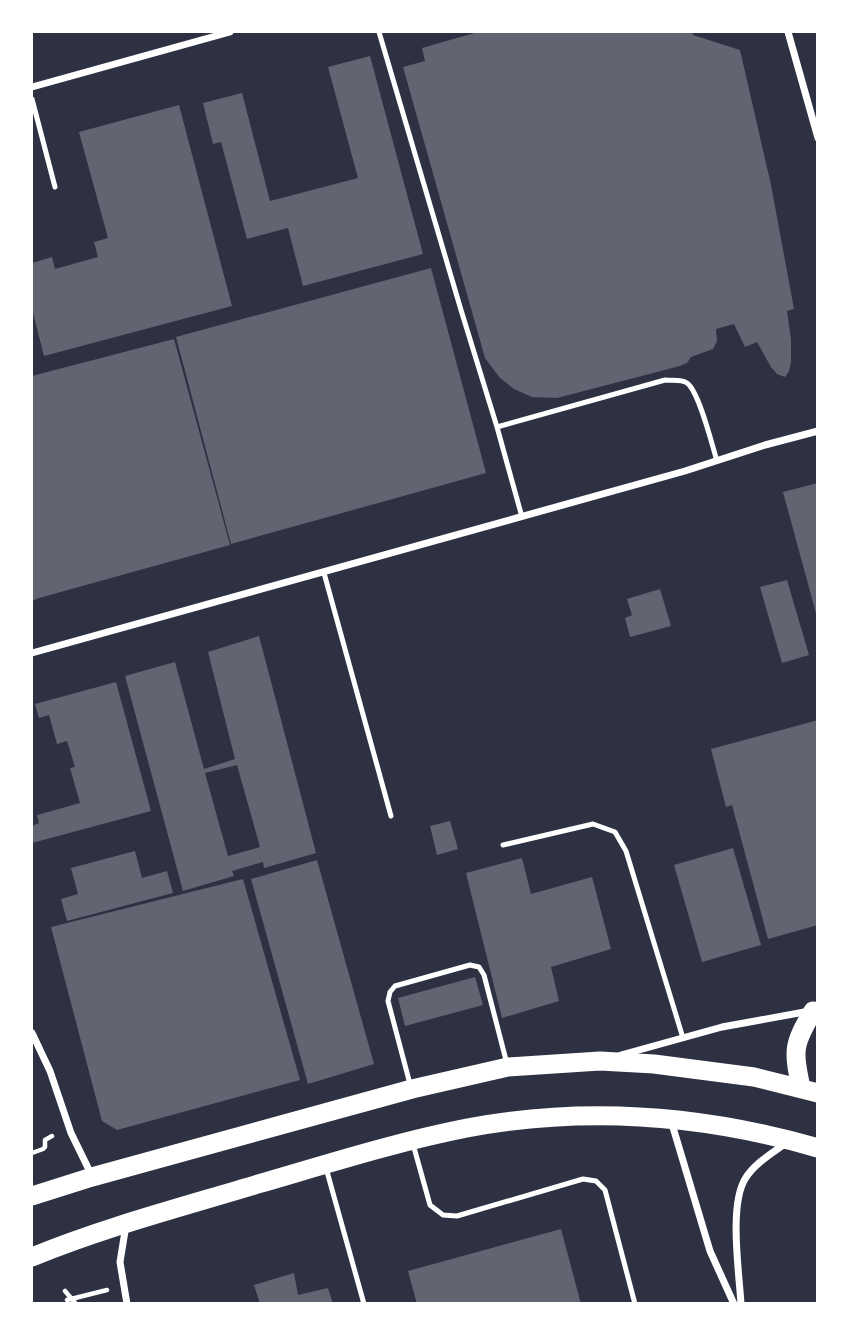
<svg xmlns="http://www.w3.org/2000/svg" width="849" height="1335" font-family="'Fira Sans',sans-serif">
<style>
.building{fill:#626471;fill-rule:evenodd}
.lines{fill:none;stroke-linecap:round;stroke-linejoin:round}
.path{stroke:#fff;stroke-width:4.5}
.service{stroke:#fff;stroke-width:5}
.minor{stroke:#fff;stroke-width:7}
.trunk{stroke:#fff;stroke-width:19}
</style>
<rect width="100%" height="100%" fill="#2d3142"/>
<path class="building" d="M 478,32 L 692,32 L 693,35 L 740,50 L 771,185 L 794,309 L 787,311 L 791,339 L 791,362 L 789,371 L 785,377 L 777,374 L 771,367 L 757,342 L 745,347 L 734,324 L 716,329 L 717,341 L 713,349 L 691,357 L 687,363 L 680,366 L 557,398 L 532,397 L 514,389 L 500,378 L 485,358 L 403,67 L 425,61 L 422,48 Z
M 370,56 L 423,254 L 303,286 L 288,228 L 247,239 L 221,142 L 213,144 L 203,103 L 242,93 L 270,201 L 358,178 L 328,67 Z
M 179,105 L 232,306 L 44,356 L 32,309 L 32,263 L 52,257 L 55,269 L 98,257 L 94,242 L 108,238 L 79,132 Z
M 431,268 L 486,473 L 231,544 L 176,337 Z
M 174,339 L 230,545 L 39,598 L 32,601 L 32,376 Z
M 818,483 L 818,617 L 817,617 L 783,492 Z
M 787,580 L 809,655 L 782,663 L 760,587 Z
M 660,589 L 671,626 L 630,637 L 625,618 L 632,615 L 627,599 Z
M 259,636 L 316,853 L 264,868 L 263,862 L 232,871 L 234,876 L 183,891 L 125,676 L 175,662 L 204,769 L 235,759 L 208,652 ZM 237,765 L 260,847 L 228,856 L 205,773 Z
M 116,682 L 151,811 L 32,843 L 32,826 L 39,823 L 37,815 L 80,803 L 70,768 L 75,767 L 67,741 L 57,744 L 49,715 L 39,718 L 35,704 Z
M 818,720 L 818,925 L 768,939 L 732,805 L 726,807 L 711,749 Z
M 450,821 L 458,849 L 437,855 L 430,826 Z
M 733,848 L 761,945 L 702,962 L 674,865 Z
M 135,851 L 142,878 L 167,871 L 173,893 L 67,921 L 61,899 L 78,894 L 71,868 Z
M 522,858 L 531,894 L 592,877 L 611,949 L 551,967 L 559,1001 L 502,1018 L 466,873 Z
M 317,860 L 374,1064 L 308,1084 L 251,879 Z
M 243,879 L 300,1080 L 117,1130 L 102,1121 L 51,927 Z
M 475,977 L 483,1005 L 405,1026 L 398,998 Z
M 561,1229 L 581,1304 L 417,1304 L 408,1271 Z
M 294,1273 L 298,1295 L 328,1288 L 333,1304 L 260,1304 L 254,1285 Z"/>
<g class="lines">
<path class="path" d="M 32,1153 L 43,1149 L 45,1147 L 45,1140 L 52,1136
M 65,1291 L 76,1304
M 67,1300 L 107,1290"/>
<path class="service" d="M 379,32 L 461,310 L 497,427 L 522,517
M 32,99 L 55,187
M 497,427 L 665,380 C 672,381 681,379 687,383 C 699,391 712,445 717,461
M 324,573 L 391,816
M 503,845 L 593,824 L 615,832 L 626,851 L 683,1038
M 410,1084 L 388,1001 L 390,992 L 395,986 L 470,965 L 479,967 L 484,975 L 507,1064
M 413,1144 L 430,1205 L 443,1215 L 457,1216 L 583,1179 L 596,1181 L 605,1190 L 635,1304
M 326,1168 L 364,1304"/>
<path class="minor" d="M 788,32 L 818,138
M 32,87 L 230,32
M 32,653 L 685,471 L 765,445 L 818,431
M 32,1033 L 50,1071 L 71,1133 L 92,1176
M 621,1055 L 722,1027 L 810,1011
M 672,1124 L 710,1251 L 734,1304
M 126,1225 L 120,1262 L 127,1304
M 741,1304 C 739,1271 729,1206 745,1179 C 754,1164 772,1153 786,1143"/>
<path class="trunk" d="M 801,1088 C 793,1049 793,1045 813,1011
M 32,1196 L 92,1177 L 412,1089 L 508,1067 L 600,1061 L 654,1064 L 754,1077 L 818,1093
M 32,1257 C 105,1227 182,1207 258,1184 C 327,1164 396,1142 467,1128 C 584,1106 704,1115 818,1148"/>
</g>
<rect width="849" height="1335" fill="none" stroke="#ffffff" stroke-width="66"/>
</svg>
